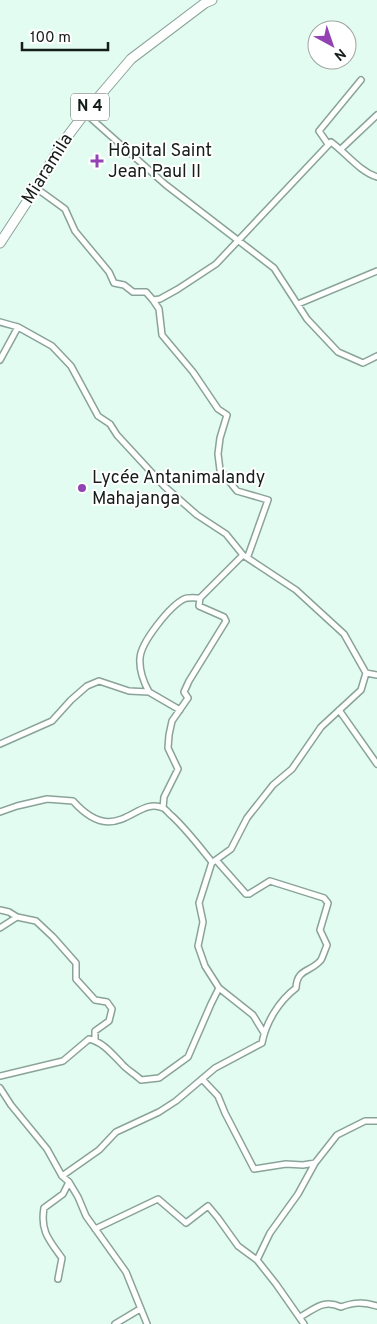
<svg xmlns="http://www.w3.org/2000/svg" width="377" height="1324" font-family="Overpass,sans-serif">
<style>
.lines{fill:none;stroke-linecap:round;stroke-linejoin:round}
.street-casing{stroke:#8aa399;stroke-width:8}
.primary-casing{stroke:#8aa399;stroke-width:11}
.street{stroke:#fff;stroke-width:5}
.primary{stroke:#fff;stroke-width:9}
.poi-dot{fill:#9242b2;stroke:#fff;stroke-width:2}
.labels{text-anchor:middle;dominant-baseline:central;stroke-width:4;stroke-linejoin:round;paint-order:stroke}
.shield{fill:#fff;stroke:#5a615e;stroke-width:1}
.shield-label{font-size:16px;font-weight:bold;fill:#141d19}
.poi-label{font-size:18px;fill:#141d19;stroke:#fff;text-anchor:start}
.street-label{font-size:18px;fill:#141d19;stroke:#fff}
</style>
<rect width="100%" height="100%" fill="#e2fcf1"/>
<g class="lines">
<defs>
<path id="street" d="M 85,113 L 166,185 L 274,268 L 307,319 L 338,352 L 363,363 L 377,356
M 328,144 L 319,131 L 361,80
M 341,149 L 377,115
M 36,188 L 65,209 L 75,231 L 109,272 L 114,283 L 124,285 L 133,292 L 146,292 L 153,300 L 160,299 L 178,289 L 216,264 L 331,142 C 346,153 359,171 377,177
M 153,300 L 159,309 L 162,335 L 193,372 L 218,409 L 227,415 L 220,438 L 218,454 L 220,470 L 237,491 L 268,500 L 248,556
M 298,304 L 377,271
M 0,322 L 18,327 L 52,346 L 71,366 L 98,416 L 110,424 L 117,435 L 164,486 L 197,515 L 226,534 L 243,555 L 296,590 L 344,634 L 366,673 L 377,675
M 0,360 L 18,327
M 149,692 C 143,681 139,670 140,658 C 141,642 170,606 184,599 C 188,597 196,598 200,598
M 339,710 L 377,764
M 0,744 L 52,721 L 71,700 L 87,686 L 99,681 L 129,691 L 149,692 L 180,710
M 163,808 L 164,797 L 178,769 L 168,748 L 169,735 L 172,721 L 188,698 L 184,692 L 189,681 L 226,621 L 224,617 L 199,606 L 200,598 L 243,555
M 0,812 L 17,806 L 47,799 L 73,801 C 117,850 136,795 163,808 C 166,809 169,814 172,816 C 187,830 199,846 212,862 L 199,903 L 203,922 L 198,946 L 205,966 L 219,988 L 253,1015 L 264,1033
M 213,862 L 231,849 L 247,818 L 273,785 L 292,769 L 321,727 L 361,690 L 366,673
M 0,910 L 9,912 L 17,917
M 0,928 L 17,917 L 36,921 L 53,937 L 76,963 L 76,979 L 95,1000 L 107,1002 L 112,1009 L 109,1021 L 95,1031 L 95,1040
M 0,1076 L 63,1061 L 89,1039 C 103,1042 112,1054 122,1064 C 127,1070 135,1074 141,1080 L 159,1078 L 188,1057 L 211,1004 L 219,988
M 202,1079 L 218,1096 L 225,1113 L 254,1169 L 286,1164 L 303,1165 L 315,1163
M 0,1088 L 11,1105 L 47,1149 L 62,1176 L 69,1182 L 78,1197 L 86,1216 L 126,1272 L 147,1324
M 62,1176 L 99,1150 L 116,1132 L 159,1112 L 176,1101 L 215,1068 L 262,1043 C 266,1022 279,1001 296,988 C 297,968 310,973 321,960 C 323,956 325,950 327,945 L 320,930 L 328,903 L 324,898 L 270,881 L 249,894 L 246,894 L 216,860
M 95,1229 L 158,1199 L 186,1223 L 208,1206 L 218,1218 L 238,1246 L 257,1260
M 58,1279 L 62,1258 C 49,1240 40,1231 44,1208 L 63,1194 L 69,1182
M 300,1317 C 315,1309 323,1299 341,1307 C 354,1302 364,1302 377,1306
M 115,1324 L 140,1309
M 304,1324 L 276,1284 L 257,1260 L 270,1233 L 298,1194 L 315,1163 L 337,1135 L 365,1121 L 377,1121"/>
<path id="primary" d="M 0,243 L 36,188 L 61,145 L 85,113 L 131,59 L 205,3 L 212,0"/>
</defs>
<use href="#street" class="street-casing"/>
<use href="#primary" class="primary-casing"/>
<use href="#street" class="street"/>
<use href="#primary" class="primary"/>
</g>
<g class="poi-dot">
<path d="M94.5 153.5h5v5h5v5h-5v5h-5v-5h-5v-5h5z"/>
<circle cx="82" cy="488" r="5"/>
</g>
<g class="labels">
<rect class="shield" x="71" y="93.5" width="38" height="27" rx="4"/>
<g class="shield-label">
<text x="90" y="107">N 4</text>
</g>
<g class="poi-label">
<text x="108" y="151">Hôpital Saint<tspan x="108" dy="21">Jean Paul II</tspan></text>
<text x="92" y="478">Lycée Antanimalandy<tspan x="92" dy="21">Mahajanga</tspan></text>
</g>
<g class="street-label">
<text transform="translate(48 169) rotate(-58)">Miaramila</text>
</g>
</g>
<g transform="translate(332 45) rotate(140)"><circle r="24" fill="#ffffff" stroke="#a1a5a3"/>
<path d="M0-4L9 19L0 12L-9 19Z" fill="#9242b2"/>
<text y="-8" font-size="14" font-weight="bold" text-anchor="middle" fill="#141d19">N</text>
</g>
<path d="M22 42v8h86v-8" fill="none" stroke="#141d19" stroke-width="2.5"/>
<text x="30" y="42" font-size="15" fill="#141d19" stroke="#ffffff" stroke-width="4" paint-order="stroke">100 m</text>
</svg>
